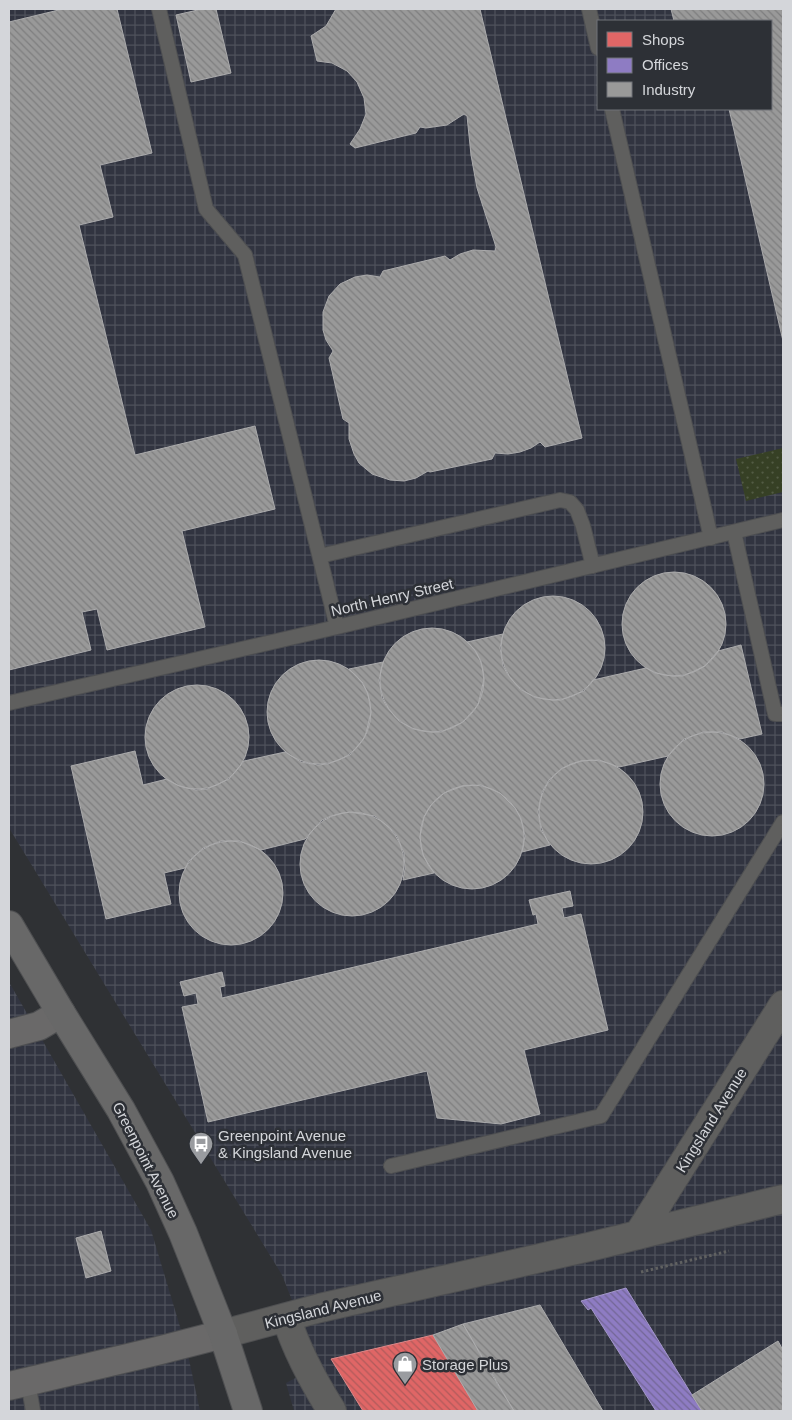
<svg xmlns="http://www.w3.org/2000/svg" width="792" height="1420" font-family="Arial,sans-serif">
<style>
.industrial{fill:url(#industrial-grid);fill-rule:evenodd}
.green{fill:url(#green-dots)}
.shops{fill:url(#shops-back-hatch);stroke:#dc8889}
.offices{fill:url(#offices-back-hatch);stroke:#a397ca}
.industry{fill:url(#industry-back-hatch);stroke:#ababac}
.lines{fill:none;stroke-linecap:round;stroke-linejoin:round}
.lane-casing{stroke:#4e4f51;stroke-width:16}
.street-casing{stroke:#4e4f51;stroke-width:30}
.secondary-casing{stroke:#4e4f51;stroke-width:30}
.primary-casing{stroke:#4e4f51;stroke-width:30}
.path{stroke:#606161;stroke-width:3;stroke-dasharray:2.5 2.5;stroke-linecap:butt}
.lane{stroke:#5f5f5e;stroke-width:14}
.street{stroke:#5f5f5e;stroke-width:28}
.secondary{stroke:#6a6969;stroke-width:28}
.primary{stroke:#686868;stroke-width:28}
.labels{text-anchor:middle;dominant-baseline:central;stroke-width:5;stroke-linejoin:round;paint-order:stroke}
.street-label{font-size:15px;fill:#d4d6da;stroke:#2d3036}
.poi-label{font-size:15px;fill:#d4d6da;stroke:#2d3036;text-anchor:start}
</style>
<defs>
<pattern id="industrial-grid" width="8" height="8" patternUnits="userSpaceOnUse" patternTransform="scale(1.25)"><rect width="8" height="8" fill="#313440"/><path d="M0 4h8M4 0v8" fill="none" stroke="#4e515b"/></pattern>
<pattern id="green-dots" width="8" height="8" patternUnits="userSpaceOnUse" patternTransform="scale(1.25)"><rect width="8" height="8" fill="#364025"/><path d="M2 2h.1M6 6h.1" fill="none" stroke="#525b44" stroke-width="1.8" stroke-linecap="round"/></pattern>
<pattern id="shops-back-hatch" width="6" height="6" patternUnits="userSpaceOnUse" patternTransform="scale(1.25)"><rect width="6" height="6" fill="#e06666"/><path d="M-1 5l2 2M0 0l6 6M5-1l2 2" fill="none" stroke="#b05b5b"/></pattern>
<pattern id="offices-back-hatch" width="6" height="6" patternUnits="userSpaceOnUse" patternTransform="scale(1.25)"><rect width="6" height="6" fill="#8e7cc3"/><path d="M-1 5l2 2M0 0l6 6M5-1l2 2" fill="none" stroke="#736796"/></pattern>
<pattern id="industry-back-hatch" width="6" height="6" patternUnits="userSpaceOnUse" patternTransform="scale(1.25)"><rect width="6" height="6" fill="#999"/><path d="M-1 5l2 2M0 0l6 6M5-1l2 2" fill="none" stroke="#7e7e7f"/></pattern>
</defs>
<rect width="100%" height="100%" fill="#2f3134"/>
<path class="industrial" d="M 9,9 L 783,9 L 783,1411 L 294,1411 L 286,1383 L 318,1366 L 282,1275 L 9,828 ZM 598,21 L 771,21 L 771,109 L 598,109 Z
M 9,982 L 151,1230 L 187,1350 L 200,1411 L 9,1411 Z"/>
<path class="green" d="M 783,448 L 783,492 L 746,501 L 736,459 Z"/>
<path class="shops" d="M 433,1335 L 478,1411 L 363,1411 L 331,1359 Z"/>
<path class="offices" d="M 626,1288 L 692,1395 L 702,1411 L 656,1411 L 591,1308 L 588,1310 L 581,1301 Z"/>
<path class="industry" d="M 63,9 L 117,9 L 152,153 L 100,165 L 113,217 L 79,225 L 135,455 L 255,426 L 275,509 L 182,531 L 205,627 L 107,650 L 97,609 L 82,612 L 91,650 L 9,670 L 9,22 Z
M 202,9 L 216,9 L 231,73 L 191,82 L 176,15 Z
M 336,9 L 480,9 L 582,438 L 545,447 L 540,442 L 531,448 L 520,452 L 508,454 L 495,453 L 492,459 L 430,472 L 428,471 L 416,478 L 404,481 L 390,480 L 372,474 L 359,463 L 354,454 L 349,439 L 349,423 L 343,419 L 329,358 L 333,351 L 326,340 L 323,330 L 323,312 L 329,296 L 340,284 L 355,277 L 367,275 L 380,277 L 383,271 L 445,256 L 450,260 L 460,254 L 473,250 L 495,251 L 496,247 L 477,188 L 471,155 L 467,116 L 464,114 L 447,125 L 426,128 L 420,127 L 416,133 L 355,148 L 350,144 L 360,129 L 366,114 L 364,98 L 357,82 L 347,71 L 332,63 L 317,61 L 311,36 L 326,26 Z
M 671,9 L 783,9 L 783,341 L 729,109 L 771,109 L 771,21 L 674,21 Z
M622 624a52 52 0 1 1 104 0a52 52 0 1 1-104 0Z
M501 648a52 52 0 1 1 104 0a52 52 0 1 1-104 0Z
M380 680a52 52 0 1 1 104 0a52 52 0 1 1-104 0Z
M 503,634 L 500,648 L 503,666 L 508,675 L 520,689 L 534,697 L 552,700 L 561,700 L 584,691 L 593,680 L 646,668 L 655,673 L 672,676 L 683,676 L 705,666 L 718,651 L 741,645 L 762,734 L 740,739 L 722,732 L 703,732 L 684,739 L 668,756 L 619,767 L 599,760 L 581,761 L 562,768 L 549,780 L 542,792 L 538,812 L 541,830 L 550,845 L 522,852 L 525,836 L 521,818 L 515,808 L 500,793 L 481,785 L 463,786 L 444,793 L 431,805 L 424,817 L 420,837 L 423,855 L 434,873 L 403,880 L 405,869 L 404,853 L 397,836 L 391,829 L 375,816 L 349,812 L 331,816 L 322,820 L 305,839 L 261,850 L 240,841 L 221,841 L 203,848 L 189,861 L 185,868 L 164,873 L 171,904 L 106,919 L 71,766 L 135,751 L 143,785 L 167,779 L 179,786 L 196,790 L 207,789 L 229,779 L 244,761 L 285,752 L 301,762 L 318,765 L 328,764 L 350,755 L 365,737 L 371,712 L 368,694 L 363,683 L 349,669 L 383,662 L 379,680 L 382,698 L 387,707 L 399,721 L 413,729 L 431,732 L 441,732 L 463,722 L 478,705 L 484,679 L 481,661 L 475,650 L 467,642 Z
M267 712a52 52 0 1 1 104 0a52 52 0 1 1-104 0Z
M145 737a52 52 0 1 1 104 0a52 52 0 1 1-104 0Z
M660 784a52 52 0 1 1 104 0a52 52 0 1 1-104 0Z
M539 812a52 52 0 1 1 104 0a52 52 0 1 1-104 0Z
M420 837a52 52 0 1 1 104 0a52 52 0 1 1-104 0Z
M300 864a52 52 0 1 1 104 0a52 52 0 1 1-104 0Z
M179 893a52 52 0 1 1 104 0a52 52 0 1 1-104 0Z
M 570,891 L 573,906 L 562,908 L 564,918 L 581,914 L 608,1030 L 524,1050 L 540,1114 L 501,1124 L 437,1118 L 427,1071 L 208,1122 L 182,1007 L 198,1004 L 196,993 L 184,996 L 180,982 L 222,972 L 225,986 L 220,987 L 222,998 L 538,924 L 536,914 L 533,915 L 529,900 Z
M 101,1231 L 111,1271 L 86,1278 L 76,1238 Z
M 540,1305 L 603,1411 L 514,1411 L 463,1324 Z
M 463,1324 L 492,1375 L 514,1411 L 478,1411 L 433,1335 Z
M 778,1341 L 783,1350 L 783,1411 L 702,1411 L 692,1395 Z"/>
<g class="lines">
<defs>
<path id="lane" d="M 159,9 L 206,209 L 245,255 L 337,627
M 589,9 L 598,48
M 612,109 L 711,538
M 734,532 L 775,714 L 783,714
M 320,556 L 560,500 L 570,502 L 577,510 L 583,526 L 593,566
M 9,703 L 337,627 L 783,520
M 391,1166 L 601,1116 L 783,822
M 28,1382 L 33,1411"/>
<path id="street" d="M 638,1235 L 783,1005
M 286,1317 C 297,1352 313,1381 332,1411
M 223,1334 L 320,1308 L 593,1246 L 783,1199"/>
<path id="secondary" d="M 9,1034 L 39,1026 L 61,1013
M 9,1386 L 157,1351 L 223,1334"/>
<path id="primary" d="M 9,925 L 61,1013 L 121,1110 L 160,1182 L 183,1233 L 223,1334 L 248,1411"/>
</defs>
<use href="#lane" class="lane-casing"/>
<use href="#street" class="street-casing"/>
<use href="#secondary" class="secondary-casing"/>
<use href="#primary" class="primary-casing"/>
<path class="path" d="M 641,1272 L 729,1251"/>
<use href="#lane" class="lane"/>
<use href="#street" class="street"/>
<use href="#secondary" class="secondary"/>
<use href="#primary" class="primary"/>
</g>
<defs>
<symbol id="bus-pin" viewBox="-11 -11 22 30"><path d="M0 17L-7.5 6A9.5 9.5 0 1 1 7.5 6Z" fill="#9a9ca0" stroke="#2d3036"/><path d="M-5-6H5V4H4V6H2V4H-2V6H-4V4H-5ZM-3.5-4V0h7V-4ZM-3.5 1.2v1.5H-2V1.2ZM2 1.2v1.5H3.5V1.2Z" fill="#fff"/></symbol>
<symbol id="shop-pin" viewBox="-11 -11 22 30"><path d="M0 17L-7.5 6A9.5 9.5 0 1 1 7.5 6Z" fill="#9a9ca0" stroke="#2d3036"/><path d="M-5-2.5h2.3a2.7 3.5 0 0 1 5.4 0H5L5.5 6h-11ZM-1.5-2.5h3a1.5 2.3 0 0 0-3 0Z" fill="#fff"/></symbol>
</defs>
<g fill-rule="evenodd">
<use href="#bus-pin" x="187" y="1130" width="28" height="38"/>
<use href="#shop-pin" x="391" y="1350" width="28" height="38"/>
</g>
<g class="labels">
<g class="street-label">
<text transform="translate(392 597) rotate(-13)">North Henry Street</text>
<text transform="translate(711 1120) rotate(-58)">Kingsland Avenue</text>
<text transform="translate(146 1160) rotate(63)">Greenpoint Avenue</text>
<text transform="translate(323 1309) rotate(-14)">Kingsland Avenue</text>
</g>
<g class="poi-label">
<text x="218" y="1135">Greenpoint Avenue<tspan x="218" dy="17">&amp; Kingsland Avenue</tspan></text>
<text x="422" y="1364">Storage Plus</text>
</g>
</g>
<rect width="792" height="1420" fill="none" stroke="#d4d6da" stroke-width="20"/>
<rect x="597" y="20" width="175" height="90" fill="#2d3036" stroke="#707278"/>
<rect x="607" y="32" width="25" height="15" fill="#e06666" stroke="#707278"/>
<text x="642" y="45" font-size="15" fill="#d4d6da">Shops</text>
<rect x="607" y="58" width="25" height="15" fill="#8e7cc3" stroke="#707278"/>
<text x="642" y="70" font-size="15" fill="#d4d6da">Offices</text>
<rect x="607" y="82" width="25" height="15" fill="#999999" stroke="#707278"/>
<text x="642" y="95" font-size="15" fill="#d4d6da">Industry</text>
</svg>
